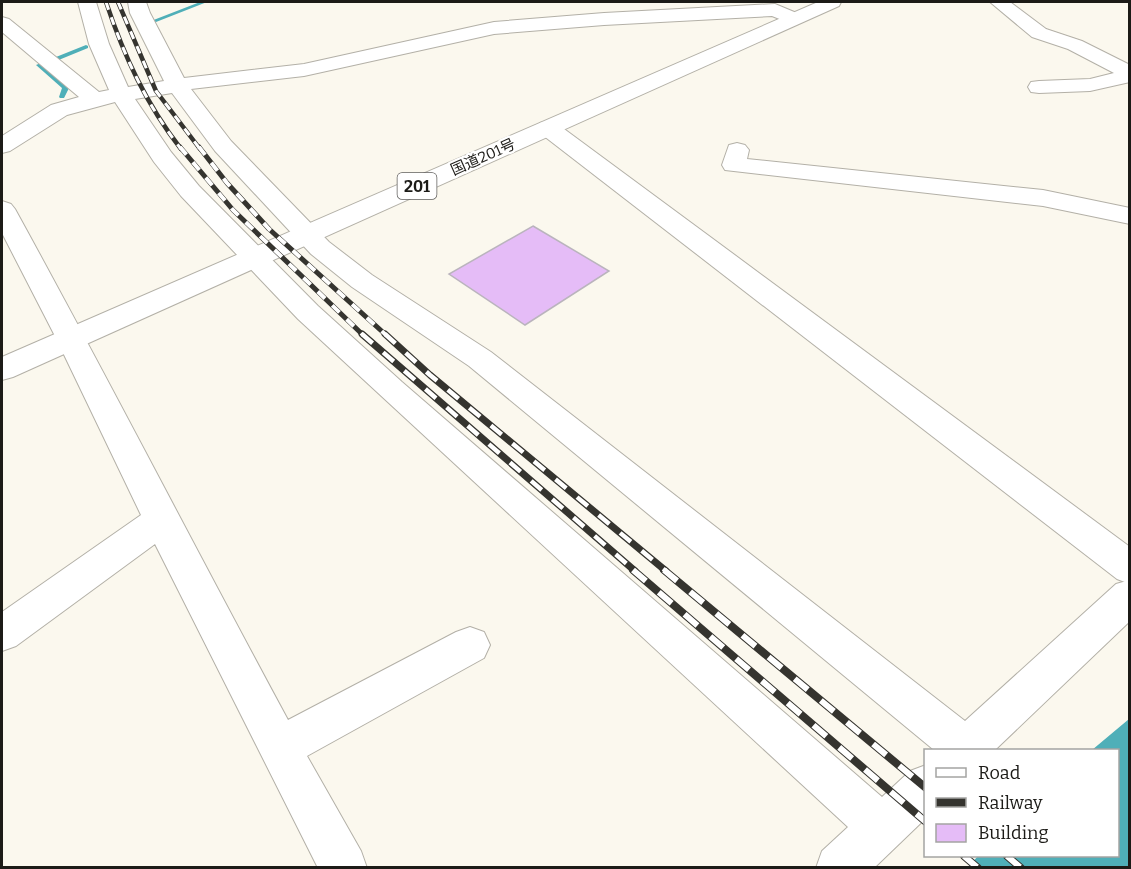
<svg xmlns="http://www.w3.org/2000/svg" width="1131" height="869" font-family="Bitter,'Noto Sans JP',serif">
<style>
.water{fill:#4fafb8}
.lines{fill:none;stroke-linecap:round;stroke-linejoin:round}
.stream{fill:#4fafb8;fill-rule:evenodd}
.building{fill:#e5bcf7;stroke:#bab4bd;stroke-width:1.5}
.minor-casing{stroke:#b3b0a7;stroke-width:2}
.tertiary-casing{stroke:#b3b0a7;stroke-width:2}
.trunk-casing{stroke:#b3b0a7;stroke-width:2}
.minor{fill:#fff;fill-rule:evenodd}
.tertiary{fill:#fff;fill-rule:evenodd}
.trunk{fill:#fff;fill-rule:evenodd}
.rail-far3-casing{stroke:#35342f;stroke-width:4.5}
.rail-far2-casing{stroke:#35342f;stroke-width:5}
.rail-far1-casing{stroke:#35342f;stroke-width:7}
.rail-casing{stroke:#35342f;stroke-width:8}
.rail-far3{stroke:#fff;stroke-width:3;stroke-dasharray:8;stroke-linecap:butt}
.rail-far2{stroke:#fff;stroke-width:4;stroke-dasharray:10;stroke-linecap:butt}
.rail-far1{stroke:#fff;stroke-width:4.5;stroke-dasharray:14;stroke-linecap:butt}
.rail{stroke:#fff;stroke-width:6;stroke-dasharray:17;stroke-linecap:butt}
.labels{text-anchor:middle;dominant-baseline:central;stroke-width:4.5;stroke-linejoin:round;paint-order:stroke}
.far-street-label{font-size:15px;fill:#1c1b17;stroke:#fff}
.shield{fill:#fff;stroke:#605f5d;stroke-width:1.5}
.shield-label{font-size:16px;font-weight:bold;fill:#1c1b17}
</style>
<rect width="100%" height="100%" fill="#fbf8ee"/>
<path class="water" d="M 1129,719 L 1129,867 L 968,867 L 978,856 L 1118,856 L 1118,750 L 1092,750 Z"/>
<g class="lines">
<path class="stream" d="M 200,2 L 207,2 L 156,22 L 151,21 Z
M 86,45 L 88,46 L 88,48 L 44,66 L 69,88 L 64,98 L 60,98 L 59,97 L 62,88 L 36,65 Z"/>
</g>
<path class="building" d="M 533,226 L 609,271 L 525,325 L 449,274 Z"/>
<g class="lines">
<defs>
<path id="minor" d="M 78,2 L 96,2 L 109,44 L 128,87 L 164,81 L 130,13 L 128,2 L 146,2 L 150,13 L 184,78 L 304,64 L 494,22 L 604,13 L 775,4 L 799,14 L 802,18 L 799,22 L 792,24 L 772,16 L 604,25 L 494,34 L 304,76 L 191,89 L 231,141 L 329,242 L 372,275 L 491,352 L 965,721 L 1116,584 L 1130,580 L 1130,621 L 995,750 L 934,750 L 469,366 L 352,287 L 311,254 L 215,151 L 172,93 L 135,99 L 171,152 L 199,186 L 318,306 L 402,382 L 882,797 L 910,771 L 926,765 L 926,818 L 874,868 L 816,868 L 822,851 L 848,827 L 298,319 L 181,196 L 154,162 L 115,102 L 67,115 L 10,151 L 2,153 L 2,136 L 51,105 L 79,97 L 2,32 L 2,17 L 9,19 L 99,92 L 109,90 L 89,44 Z
M 990,2 L 1010,2 L 1046,29 L 1082,41 L 1130,65 L 1130,82 L 1090,91 L 1039,93 L 1031,92 L 1028,87 L 1031,82 L 1039,81 L 1090,79 L 1114,73 L 1068,49 L 1032,37 Z
M 737,143 L 745,145 L 749,150 L 747,159 L 1043,190 L 1130,208 L 1130,224 L 1043,206 L 725,170 L 722,165 L 729,145 Z
M 2,201 L 11,204 L 15,209 C 108,378 196,550 288,720 L 456,632 L 470,627 L 484,632 L 490,645 L 484,658 L 307,756 L 361,851 L 367,868 L 318,868 L 155,544 L 16,646 L 2,651 L 2,612 L 141,515 L 56,338 L 2,233 Z"/>
<path id="tertiary" d="M 548,121 L 556,123 L 1130,547 L 1130,584 L 1117,579 L 540,133 L 537,128 L 540,123 Z"/>
<path id="trunk" d="M 818,2 L 841,2 L 839,6 L 13,377 L 2,380 L 2,357 Z"/>
</defs>
<use href="#minor" class="minor-casing"/>
<use href="#tertiary" class="tertiary-casing"/>
<use href="#trunk" class="trunk-casing"/>
<use href="#minor" class="minor"/>
<use href="#tertiary" class="tertiary"/>
<use href="#trunk" class="trunk"/>
<defs>
<path id="rail-far3" d="M 106,2 C 124,56 146,104 181,149
M 118,2 L 156,91 L 200,149"/>
<path id="rail-far2" d="M 180,147 L 233,210 L 363,335
M 199,147 L 227,183 L 269,229 L 386,335"/>
<path id="rail-far1" d="M 362,334 L 635,571
M 385,334 L 430,375 L 666,571"/>
<path id="rail" d="M 633,570 L 926,822
M 664,570 L 926,788
M 964,856 L 978,868
M 1007,856 L 1021,868"/>
</defs>
<use href="#rail-far3" class="rail-far3-casing"/>
<use href="#rail-far2" class="rail-far2-casing"/>
<use href="#rail-far1" class="rail-far1-casing"/>
<use href="#rail" class="rail-casing"/>
<use href="#rail-far3" class="rail-far3"/>
<use href="#rail-far2" class="rail-far2"/>
<use href="#rail-far1" class="rail-far1"/>
<use href="#rail" class="rail"/>
</g>
<g class="labels">
<g class="far-street-label">
<text transform="translate(483 157) rotate(-24)">国道201号</text>
</g>
<rect class="shield" x="397.5" y="173" width="39" height="26" rx="4.5"/>
<g class="shield-label">
<text x="417" y="186">201</text>
</g>
</g>
<rect width="1131" height="869" fill="none" stroke="#1c1b17" stroke-width="6"/>
<rect x="924" y="749" width="195" height="108" fill="#ffffff" stroke="#a4a4a2" stroke-width="1.5"/>
<rect x="936" y="768" width="30" height="9" fill="#ffffff" stroke="#a4a4a2" stroke-width="1.5"/>
<text x="978" y="779" font-size="18" fill="#1c1b17">Road</text>
<rect x="936" y="798" width="30" height="9" fill="#35342f" stroke="#a4a4a2" stroke-width="1.5"/>
<text x="978" y="809" font-size="18" fill="#1c1b17">Railway</text>
<rect x="936" y="824" width="30" height="18" fill="#e5bcf7" stroke="#a4a4a2" stroke-width="1.5"/>
<text x="978" y="839" font-size="18" fill="#1c1b17">Building</text>
</svg>
